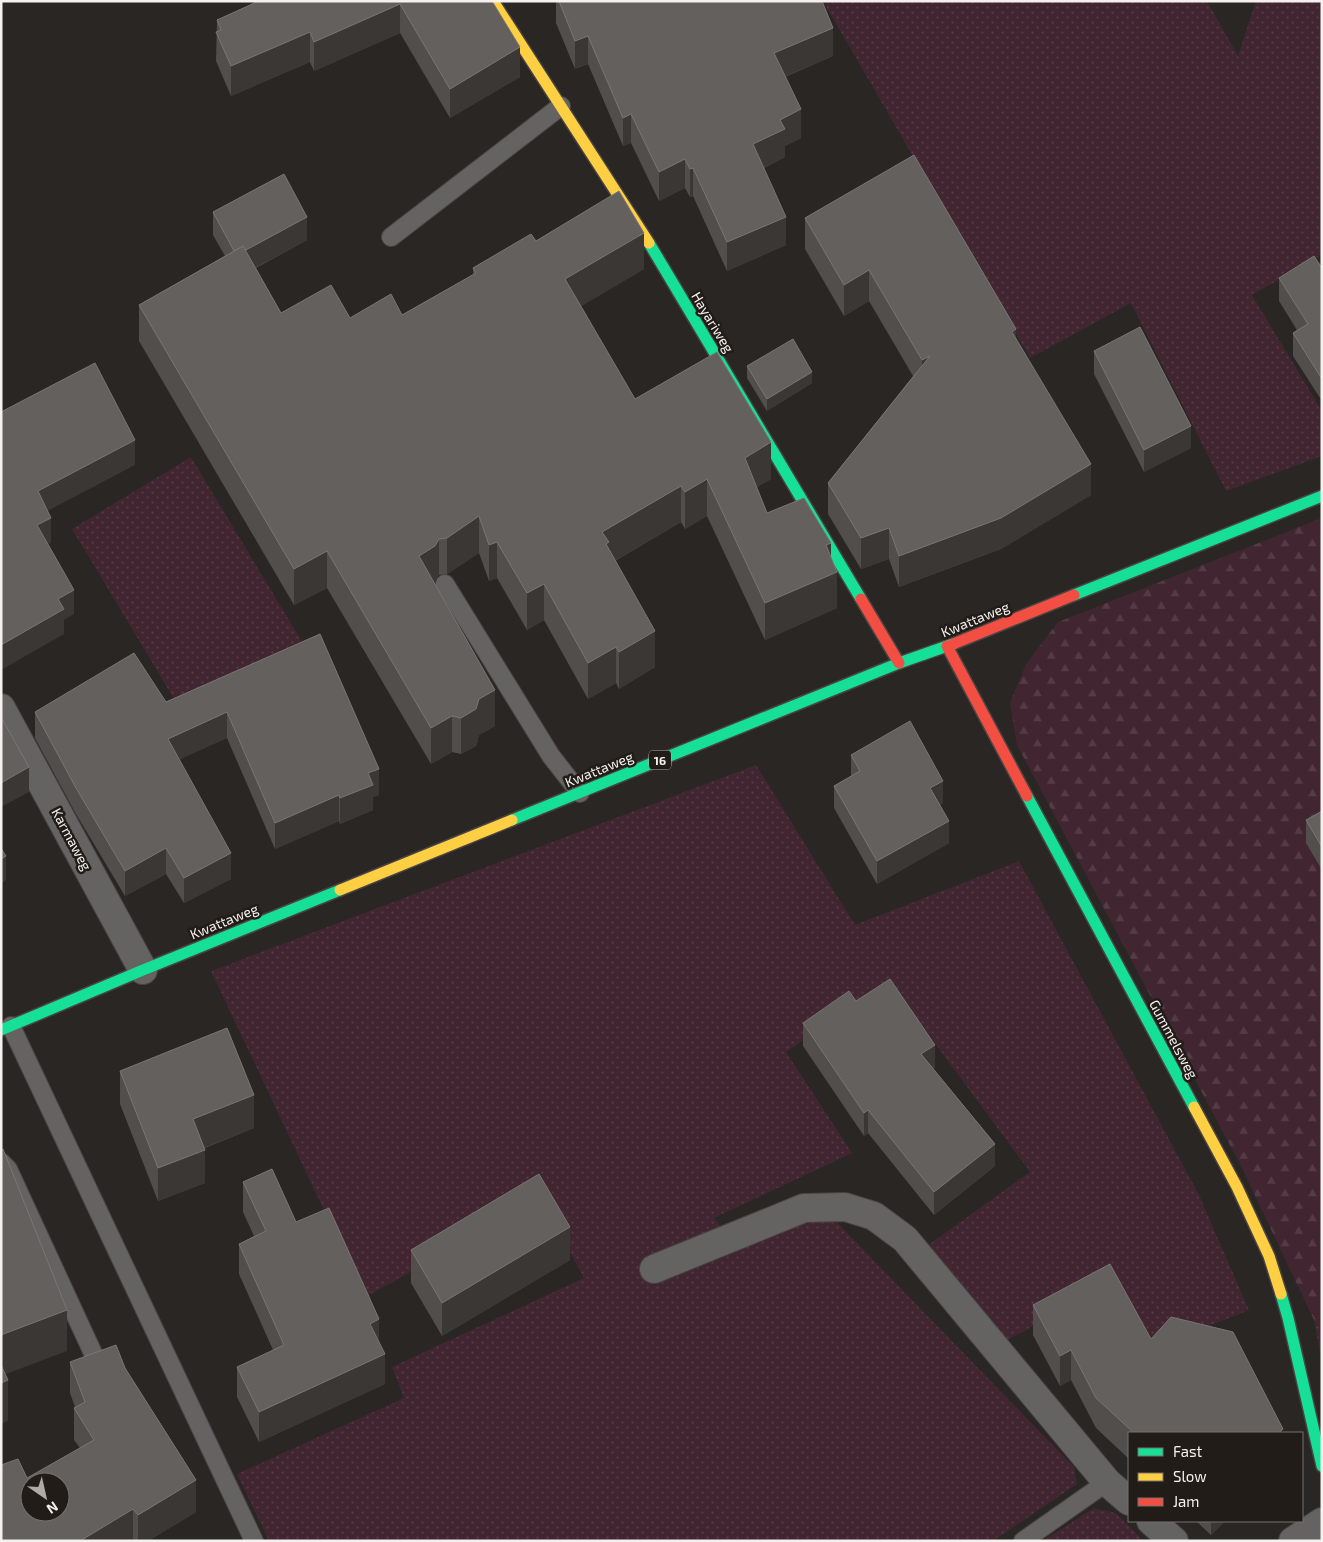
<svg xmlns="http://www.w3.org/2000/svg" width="1323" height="1542" font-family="'Exo 2',sans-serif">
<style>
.grass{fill:url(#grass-dots)}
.forest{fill:url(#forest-firs)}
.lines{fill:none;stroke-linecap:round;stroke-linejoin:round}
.lane-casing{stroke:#484443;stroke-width:20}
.street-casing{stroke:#484443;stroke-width:30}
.fast-casing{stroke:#484443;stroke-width:14}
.slow-casing{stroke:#484443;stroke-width:14}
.jam-casing{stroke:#484443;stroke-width:14}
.lane{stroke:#656361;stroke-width:18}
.street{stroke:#656361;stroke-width:28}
.fast{stroke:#16e098;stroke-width:11}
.slow{stroke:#ffcf43;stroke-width:11}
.jam{stroke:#f24e42;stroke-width:11}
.wall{fill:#514e4c}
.shaded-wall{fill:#3a3735}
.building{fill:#63605e;stroke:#7a7674;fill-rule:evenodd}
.labels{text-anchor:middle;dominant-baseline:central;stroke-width:5;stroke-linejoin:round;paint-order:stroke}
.shield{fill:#221c18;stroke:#b6b1ae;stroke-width:1}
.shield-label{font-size:12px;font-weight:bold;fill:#f6f1ee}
.street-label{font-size:14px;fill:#f6f1ee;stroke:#221c18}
</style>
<defs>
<pattern id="grass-dots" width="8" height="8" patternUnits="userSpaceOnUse" patternTransform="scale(1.25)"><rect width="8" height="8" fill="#412632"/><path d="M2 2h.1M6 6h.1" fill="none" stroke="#543b46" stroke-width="1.8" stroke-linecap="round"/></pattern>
<pattern id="forest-firs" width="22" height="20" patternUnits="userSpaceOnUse" patternTransform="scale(1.25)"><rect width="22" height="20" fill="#412632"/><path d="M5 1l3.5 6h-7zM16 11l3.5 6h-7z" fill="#543b46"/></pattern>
</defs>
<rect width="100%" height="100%" fill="#292624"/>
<path class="grass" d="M 823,1 L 1207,1 L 1238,56 L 1256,1 L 1322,1 L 1322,255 L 1252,295 L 1322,411 L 1322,456 L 1226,491 L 1131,303 L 1030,358 Z
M 191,457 L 304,645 L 185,717 L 72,529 Z
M 756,765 L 855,925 L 1019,861 L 1199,1195 L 1249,1310 L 1147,1351 L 1113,1284 L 1007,1340 L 920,1251 L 1030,1172 L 889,981 L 786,1052 L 852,1153 L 714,1218 L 737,1247 L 825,1210 L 1074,1467 L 1077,1484 L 993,1541 L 269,1541 L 237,1474 L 404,1398 L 392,1367 L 584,1278 L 542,1200 L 365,1297 L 211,971 Z
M 1322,1316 L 1322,1362 L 1314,1320 Z
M 1094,1508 L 1116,1513 L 1144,1541 L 1043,1541 Z"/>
<path class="forest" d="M 1322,518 L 1322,1316 L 1314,1320 L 1241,1166 L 1017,745 L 1010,703 L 1026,664 L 1058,622 Z"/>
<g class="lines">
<defs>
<path id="lane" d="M 391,237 L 561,106
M 445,584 L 551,756 L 580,793
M 11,1026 L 254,1541
M 1,1162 L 8,1169 L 98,1364
M 1023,1541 L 1107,1482"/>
<path id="street" d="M 1,708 L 143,970
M 654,1269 L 804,1208 L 845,1207 L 874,1216 L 905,1239 L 1107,1482 L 1129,1501
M 1151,1521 L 1174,1541
M 1293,1541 L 1322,1522"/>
<path id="fast" d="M 649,243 L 861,599
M 1074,595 L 1322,496
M 1027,796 L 1194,1107
M 512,820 L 899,663 L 953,644
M 1,1030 L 143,970 L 340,890
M 1281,1294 L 1288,1318 L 1322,1466"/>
<path id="slow" d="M 493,1 L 649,243
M 340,890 L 512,820
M 1194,1107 L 1237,1187 L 1269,1256 L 1281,1294"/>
<path id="jam" d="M 861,599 L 899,663
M 953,644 L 1074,595
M 947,646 L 1027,796"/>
</defs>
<use href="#lane" class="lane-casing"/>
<use href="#street" class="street-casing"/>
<use href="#fast" class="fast-casing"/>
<use href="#slow" class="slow-casing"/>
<use href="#jam" class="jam-casing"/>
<use href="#lane" class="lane"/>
<use href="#street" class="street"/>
<use href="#fast" class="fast"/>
<use href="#slow" class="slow"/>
<use href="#jam" class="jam"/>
</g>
<path class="wall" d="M 259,1 L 453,1 L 520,77 L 450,118 L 400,33 L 314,71 L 310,62 L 231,96 L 216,61 L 217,20 Z
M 556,1 L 822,1 L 833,56 L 785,77 L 801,138 L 785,146 L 785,157 L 764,168 L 786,245 L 727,271 L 693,196 L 690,197 L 685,188 L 659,201 L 631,143 L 623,146 L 588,64 L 575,69 L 556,23 Z
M 213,212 L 307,240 L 256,268 L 281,313 L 350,318 L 402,315 L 473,275 L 473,268 L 536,241 L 644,269 L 581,306 L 635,399 L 771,479 L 757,487 L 767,513 L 831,558 L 837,608 L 765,640 L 707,516 L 685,529 L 681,522 L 615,561 L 655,667 L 619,689 L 616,683 L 588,699 L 544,620 L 527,630 L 497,578 L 489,581 L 479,553 L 447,574 L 439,575 L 434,583 L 495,726 L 479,735 L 476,746 L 461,754 L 452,752 L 431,764 L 327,588 L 294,605 L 139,341 L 139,305 L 225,256 L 213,235 Z
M 805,218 L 1016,340 L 1091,495 L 1001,549 L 899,587 L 889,559 L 861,569 L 828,514 L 828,483 L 913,376 L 869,301 L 844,316 L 805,249 Z
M 1322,268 L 1322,401 L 1293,356 L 1293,333 L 1297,330 L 1279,301 L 1279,278 Z
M 1094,351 L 1191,448 L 1144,472 L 1094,374 Z
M 747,366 L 812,383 L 767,411 L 747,378 Z
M 320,634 L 379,795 L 373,797 L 373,810 L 340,824 L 339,821 L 275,849 L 227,738 L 179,759 L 231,879 L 184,903 L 166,874 L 125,896 L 76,814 L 35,738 L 35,712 L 166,702 Z
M 851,755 L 943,803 L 940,805 L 949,843 L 877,884 L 834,808 L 834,786 L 851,776 Z
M 1322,811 L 1322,870 L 1306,843 L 1306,820 Z
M 1322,870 L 1322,895 L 1321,894 Z
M 856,1001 L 935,1067 L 933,1069 L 995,1166 L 934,1215 L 868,1133 L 864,1136 L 803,1046 L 803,1023 Z
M 120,1071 L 254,1128 L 205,1148 L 205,1183 L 158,1201 L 120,1104 Z
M 243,1182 L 296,1222 L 379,1343 L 385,1384 L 259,1442 L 237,1397 L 237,1367 L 273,1350 L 239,1274 L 239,1244 L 254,1236 L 243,1212 Z
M 411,1250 L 570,1260 L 442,1336 L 411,1283 Z
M 1033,1305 L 1151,1339 L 1283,1433 L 1129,1433 L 1129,1459 L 1096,1428 L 1071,1380 L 1060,1386 L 1033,1335 Z
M 70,1362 L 125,1368 L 196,1512 L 148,1541 L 1,1541 L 80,1448 L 74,1440 L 74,1408 L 75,1407 L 70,1393 Z
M 1196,1521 L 1225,1521 L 1211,1535 Z"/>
<path class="shaded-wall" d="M 400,4 L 400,33 L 314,71 L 314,42 Z
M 833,28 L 833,56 L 774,81 L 774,53 Z
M 310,32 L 310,62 L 231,96 L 231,66 Z
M 588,36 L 588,64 L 575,69 L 575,41 Z
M 520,47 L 520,77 L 450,118 L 450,89 Z
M 801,109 L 801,138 L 785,146 L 785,157 L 753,173 L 753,144 L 780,120 Z
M 631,114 L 631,143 L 623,146 L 623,118 Z
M 685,159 L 685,188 L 659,201 L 659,172 Z
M 693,168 L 693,196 L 690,197 L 690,169 Z
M 307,217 L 307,240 L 236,278 L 236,255 Z
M 786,217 L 786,245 L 727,271 L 727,242 Z
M 644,233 L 644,269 L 565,316 L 565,279 Z
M 869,270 L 869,301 L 844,316 L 844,285 Z
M 1016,329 L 1016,360 L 1012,332 Z
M 930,356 L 922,391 L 922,360 Z
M 812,372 L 812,383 L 767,411 L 767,399 Z
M 1191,426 L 1191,448 L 1144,472 L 1144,450 Z
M 135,440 L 135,465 L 38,516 L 38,491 Z
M 771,442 L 771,479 L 745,494 L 745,458 Z
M 1091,464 L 1091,495 L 1001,549 L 899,587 L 899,556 Z
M 707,479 L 707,516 L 685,529 L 685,492 Z
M 681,486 L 681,522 L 609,564 L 602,532 Z
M 479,516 L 479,553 L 447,574 L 447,538 Z
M 51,518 L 51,543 L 37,549 L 37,525 Z
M 889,528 L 889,559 L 861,569 L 861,538 Z
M 439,539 L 439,575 L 435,582 L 419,593 L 419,556 Z
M 497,542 L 497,578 L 489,581 L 489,545 Z
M 831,543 L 831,575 L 837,572 L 837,608 L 765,640 L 765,603 L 826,545 Z
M 327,551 L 327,588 L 294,605 L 294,569 Z
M 544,584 L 544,620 L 527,630 L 527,593 Z
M 74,590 L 74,614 L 64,620 L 64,634 L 1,670 L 1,645 L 58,599 Z
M 655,631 L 655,667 L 619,689 L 619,652 Z
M 616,647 L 616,683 L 588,699 L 588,663 Z
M 495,690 L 495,726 L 479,735 L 476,746 L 461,754 L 461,718 L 479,699 Z
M 227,712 L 227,738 L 168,765 L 168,739 Z
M 452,716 L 452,752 L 431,764 L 431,728 Z
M 29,767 L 29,792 L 1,807 L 1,783 Z
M 379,769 L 379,795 L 373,797 L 373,810 L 340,824 L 340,798 L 368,773 Z
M 943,781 L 943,803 L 930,810 L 930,788 Z
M 339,795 L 339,821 L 275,849 L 275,823 Z
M 949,821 L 949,843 L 877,884 L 877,861 Z
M 166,848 L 166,874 L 125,896 L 125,871 Z
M 231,853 L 231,879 L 184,903 L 184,878 Z
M 6,856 L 6,880 L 1,884 L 1,859 Z
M 935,1045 L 935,1067 L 921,1077 L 921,1054 Z
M 254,1095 L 254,1128 L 193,1152 L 193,1119 Z
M 868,1110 L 868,1133 L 864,1136 L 864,1113 Z
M 995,1144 L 995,1166 L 934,1215 L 934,1192 Z
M 205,1150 L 205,1183 L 158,1201 L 158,1168 Z
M 570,1227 L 570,1260 L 442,1336 L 442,1303 Z
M 67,1310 L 67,1351 L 1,1376 L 1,1335 Z
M 379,1319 L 379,1349 L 370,1324 Z
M 1071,1350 L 1071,1380 L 1060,1386 L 1060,1356 Z
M 385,1354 L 385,1384 L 259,1442 L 259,1412 Z
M 8,1380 L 8,1421 L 1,1424 L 1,1383 Z
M 196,1480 L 196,1512 L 148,1541 L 138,1541 L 138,1515 Z
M 133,1509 L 133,1540 L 132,1541 L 80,1541 Z
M 1211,1521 L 1225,1521 L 1211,1535 Z"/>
<path class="building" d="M 259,1 L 453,1 L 453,2 L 455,1 L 492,1 L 520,47 L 450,89 L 400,4 L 314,42 L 310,32 L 231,66 L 216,32 L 221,30 L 217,20 Z
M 559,1 L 822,1 L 833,28 L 774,53 L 801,109 L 780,120 L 785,129 L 753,144 L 786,217 L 727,242 L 693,168 L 690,169 L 685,159 L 659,172 L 631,114 L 623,118 L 588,36 L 575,41 Z
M 914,155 L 1016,329 L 1012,332 L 1091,464 L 1001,518 L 899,556 L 889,528 L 861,538 L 828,483 L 930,356 L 922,360 L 869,270 L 844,285 L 805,218 Z
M 284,174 L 307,217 L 246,250 L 243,246 L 234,251 L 213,212 Z
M 619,191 L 644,233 L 565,279 L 635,399 L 717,352 L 771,442 L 745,458 L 767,513 L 804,498 L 831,543 L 826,545 L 837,572 L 765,603 L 707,479 L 685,492 L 681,486 L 602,532 L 609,542 L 606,544 L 655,631 L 619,652 L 616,647 L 588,663 L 544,584 L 527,593 L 497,542 L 489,545 L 479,516 L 447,538 L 439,539 L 435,546 L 419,556 L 495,690 L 479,699 L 476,709 L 461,718 L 452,716 L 431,728 L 327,551 L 294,569 L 139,305 L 243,246 L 281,313 L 331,285 L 350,318 L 391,294 L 402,315 L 476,273 L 473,268 L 531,234 L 536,241 Z
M 1314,256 L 1322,268 L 1322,379 L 1293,333 L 1308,324 L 1279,278 Z
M 1140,327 L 1191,426 L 1144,450 L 1094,351 Z
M 793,339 L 812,372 L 767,399 L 747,366 Z
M 95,363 L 135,440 L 38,491 L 51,518 L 37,525 L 74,590 L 58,599 L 64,609 L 1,645 L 1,412 Z
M 320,634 L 379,769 L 368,773 L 373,785 L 340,798 L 339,795 L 275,823 L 227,712 L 168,739 L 231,853 L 184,878 L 166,848 L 125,871 L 76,788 L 35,712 L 134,653 L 166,702 Z
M 1,717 L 29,767 L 1,783 Z
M 910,721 L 943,781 L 930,788 L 949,821 L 877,861 L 834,786 L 860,771 L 851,755 Z
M 1322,811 L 1322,847 L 1306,820 Z
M 1,848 L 6,856 L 1,859 Z
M 890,979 L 935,1045 L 921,1054 L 995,1144 L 934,1192 L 868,1110 L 864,1113 L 803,1023 L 849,991 L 856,1001 Z
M 227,1028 L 254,1095 L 193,1119 L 205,1150 L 158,1168 L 120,1071 Z
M 3,1149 L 67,1310 L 1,1335 L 1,1150 Z
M 272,1169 L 296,1222 L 329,1208 L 379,1319 L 370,1324 L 385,1354 L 259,1412 L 237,1367 L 284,1345 L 239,1244 L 266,1231 L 243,1182 Z
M 539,1174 L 570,1227 L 442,1303 L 411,1250 Z
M 1110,1264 L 1151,1339 L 1171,1317 L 1233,1332 L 1283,1429 L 1279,1433 L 1134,1433 L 1096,1398 L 1071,1350 L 1060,1356 L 1033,1305 Z
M 116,1345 L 125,1368 L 196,1480 L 138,1515 L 133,1509 L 80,1541 L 1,1541 L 1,1465 L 18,1459 L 27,1478 L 94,1440 L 74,1408 L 85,1402 L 70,1362 ZM 30,1482 L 60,1482 L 60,1512 L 30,1512 Z
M 1,1365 L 8,1380 L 1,1383 Z"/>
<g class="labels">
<rect class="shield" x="649" y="750.5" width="22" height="19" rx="4"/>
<g class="shield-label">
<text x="660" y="760">16</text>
</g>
<g class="street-label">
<text transform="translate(713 322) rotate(59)">Hayariweg</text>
<text transform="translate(975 619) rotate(-22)">Kwattaweg</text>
<text transform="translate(599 769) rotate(-22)">Kwattaweg</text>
<text transform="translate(72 839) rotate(62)">Karmaweg</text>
<text transform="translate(224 921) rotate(-22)">Kwattaweg</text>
<text transform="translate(1174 1039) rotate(62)">Gummelsweg</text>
</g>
</g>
<rect width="1323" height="1542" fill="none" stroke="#f6f1ee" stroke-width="5"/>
<rect x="1128" y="1432" width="175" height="90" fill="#221c18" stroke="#77716e"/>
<rect x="1138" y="1448" width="25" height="8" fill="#16e098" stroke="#77716e"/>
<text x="1173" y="1457" font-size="15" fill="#f6f1ee">Fast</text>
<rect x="1138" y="1473" width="25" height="8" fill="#ffcf43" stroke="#77716e"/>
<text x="1173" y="1482" font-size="15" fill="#f6f1ee">Slow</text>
<rect x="1138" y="1498" width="25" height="8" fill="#f24e42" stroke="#77716e"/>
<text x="1173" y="1507" font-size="15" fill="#f6f1ee">Jam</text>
<g transform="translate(45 1497) rotate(146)"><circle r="24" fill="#221c18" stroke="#77716e"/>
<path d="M0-4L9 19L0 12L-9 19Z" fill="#aeaaa7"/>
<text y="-8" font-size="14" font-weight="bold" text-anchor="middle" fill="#f6f1ee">N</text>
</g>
</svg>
